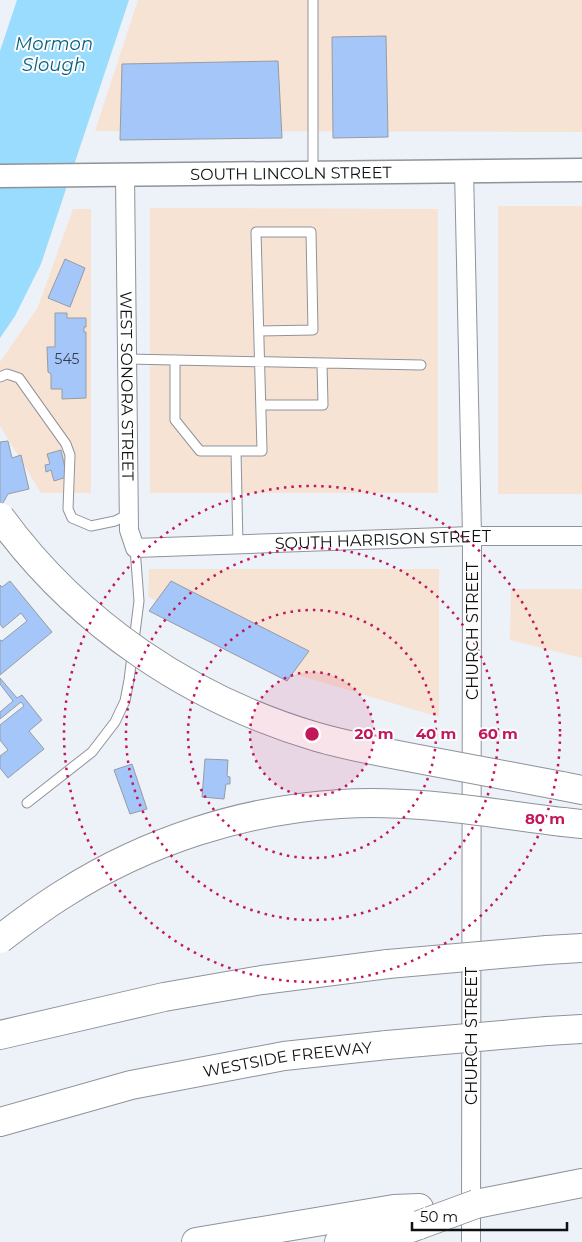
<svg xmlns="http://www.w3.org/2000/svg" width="582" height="1242" font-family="Montserrat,sans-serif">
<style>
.industrial{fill:#f7e3d4}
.water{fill:#9adcfd}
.building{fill:#a4c6f9;stroke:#979ba2}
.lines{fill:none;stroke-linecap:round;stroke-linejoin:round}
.service-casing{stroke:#8f939a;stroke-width:11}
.minor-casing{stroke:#8f939a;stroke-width:20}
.tertiary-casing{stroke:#8f939a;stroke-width:25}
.motorway-casing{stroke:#8f939a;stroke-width:30}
.service{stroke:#fff;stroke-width:9}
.minor{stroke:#fff;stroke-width:18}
.tertiary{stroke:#fff;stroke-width:22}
.motorway{stroke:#fff;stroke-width:28}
.motorway-bridge-casing{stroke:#8f939a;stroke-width:30;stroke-linecap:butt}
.motorway-bridge{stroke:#fff;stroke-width:28}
.ring{fill:none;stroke:#c2185b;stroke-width:2.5;stroke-dasharray:2.5 5}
.labels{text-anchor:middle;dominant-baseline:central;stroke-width:4;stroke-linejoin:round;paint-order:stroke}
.number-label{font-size:14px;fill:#343e4c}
.street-label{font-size:16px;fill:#0e1012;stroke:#fefefe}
.water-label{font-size:18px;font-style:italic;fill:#0b5f7f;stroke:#fefefe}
.centre{fill:#c2185b;stroke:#fefefe;stroke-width:2.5}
.ring-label{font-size:15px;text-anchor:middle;font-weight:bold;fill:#c2185b;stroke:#fefefe;stroke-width:4;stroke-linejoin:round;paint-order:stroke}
</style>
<rect width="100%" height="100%" fill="#edf1f8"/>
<path class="industrial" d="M 138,0 L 582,0 L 582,132 L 95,131 Z
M 498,206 L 582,206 L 582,494 L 498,494 Z
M 150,208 L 438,209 L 438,493 L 150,493 Z
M 73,209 L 91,209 L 91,493 L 41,493 L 0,426 L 0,362 L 38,307 Z
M 149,569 L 439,569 L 439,717 L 257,663 L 148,596 Z
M 511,589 L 582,589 L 582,658 L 510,640 Z"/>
<path class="water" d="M 17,0 L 129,0 L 41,264 L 15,316 L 0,338 L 0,51 Z"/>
<path class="building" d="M 386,36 L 388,137 L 333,138 L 332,37 Z
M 278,61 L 282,138 L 120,140 L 122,64 Z
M 65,259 L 85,268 L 70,307 L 48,298 Z
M 55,313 L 67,313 L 67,318 L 86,318 L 86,327 L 84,327 L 84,332 L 86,332 L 86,398 L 62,399 L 62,389 L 51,389 L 51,374 L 48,372 L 47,347 L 55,347 Z
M 8,441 L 12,458 L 21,455 L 29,489 L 8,494 L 0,508 L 0,442 Z
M 61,450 L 67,477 L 54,481 L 51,470 L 46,472 L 45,465 L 50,464 L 47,454 Z
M 10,581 L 52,632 L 0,675 L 0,640 L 2,641 L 27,621 L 21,613 L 3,628 L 0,624 L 0,585 L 2,587 Z
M 171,581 L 309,651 L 287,681 L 149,611 Z
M 0,678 L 17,698 L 22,695 L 42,720 L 29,731 L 44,749 L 8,778 L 0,768 L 0,756 L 8,750 L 0,740 L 0,725 L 24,706 L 21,702 L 0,719 L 0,712 L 13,701 L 0,684 Z
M 205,759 L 228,760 L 227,776 L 230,777 L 230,784 L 226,784 L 224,799 L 202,797 Z
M 132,764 L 147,809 L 130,814 L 114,770 Z"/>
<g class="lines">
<defs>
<path id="service" d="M 313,172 L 313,0
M 127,359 L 421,365
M 175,360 L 175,420 L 200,451 L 262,451 L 256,232 L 311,232 L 313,330 L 259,331
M 0,377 L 7,374 L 19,378 L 66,444 L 70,455 L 68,509 L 72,518 L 91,526 L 115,521 L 129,514
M 261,405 L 323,405 L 322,363
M 236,451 L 238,545
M 27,803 L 92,752 L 115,722 L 125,701 L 129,680 L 139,601 L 135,548"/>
<g id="minor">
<path d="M 464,170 L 472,536 L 471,1242"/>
<path id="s1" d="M 125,175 L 129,530 L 135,548 L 472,536 L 582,536"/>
</g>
<g id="tertiary">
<path id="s2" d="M 0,176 L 582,170"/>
</g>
<g id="motorway">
<path d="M 562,786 L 582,790"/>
<path d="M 563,822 L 582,824"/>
<path d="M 547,950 L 582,948"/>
<path d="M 547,1031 L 582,1029"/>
<path d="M 0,1035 L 164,997 L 262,980 L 388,964"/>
<path id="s3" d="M 0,1122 L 131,1085 L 284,1056 L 387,1045"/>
<path d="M 476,1204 L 582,1183"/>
<path d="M 196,1242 L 394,1209 L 419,1208"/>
<path d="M 339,1242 L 400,1232 L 419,1225"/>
</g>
</defs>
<use href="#service" class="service-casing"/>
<use href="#minor" class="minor-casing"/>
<use href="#tertiary" class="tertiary-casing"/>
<use href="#motorway" class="motorway-casing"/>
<use href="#service" class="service"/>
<use href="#minor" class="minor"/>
<use href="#tertiary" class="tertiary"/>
<use href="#motorway" class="motorway"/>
<defs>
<path id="motorway-bridge" d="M 0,517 C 78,624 191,700 317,737 C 348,746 381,752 413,758 C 463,767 512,777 562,786
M 0,939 C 21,923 42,907 65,893 C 147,841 243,810 340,804 C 414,799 489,813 563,822
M 388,964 L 547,950
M 387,1045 L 547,1031
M 419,1225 L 476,1204"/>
</defs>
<use href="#motorway-bridge" class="motorway-bridge-casing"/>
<use href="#motorway-bridge" class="motorway-bridge"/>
</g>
<circle cx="312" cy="734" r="62" fill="#c2185b" fill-opacity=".12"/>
<g class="ring">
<circle cx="312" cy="734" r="62"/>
<circle cx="312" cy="734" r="124"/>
<circle cx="312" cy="734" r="186"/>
<circle cx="312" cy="734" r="248"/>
</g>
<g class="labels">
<g class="number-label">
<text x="67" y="359">545</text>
</g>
<g class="street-label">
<text stroke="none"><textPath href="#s2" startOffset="291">SOUTH LINCOLN STREET</textPath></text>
<text stroke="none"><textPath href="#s1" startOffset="211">WEST SONORA STREET</textPath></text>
<text stroke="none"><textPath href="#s1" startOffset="622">SOUTH HARRISON STREET</textPath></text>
<text transform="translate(472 631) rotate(-90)">CHURCH STREET</text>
<text transform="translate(471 1036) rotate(-90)">CHURCH STREET</text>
<text stroke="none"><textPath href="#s3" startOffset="295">WESTSIDE FREEWAY</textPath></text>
</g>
<g class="water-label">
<text x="54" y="44">Mormon<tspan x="54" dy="21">Slough</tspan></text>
</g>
</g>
<circle cx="312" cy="734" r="8" class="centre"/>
<g class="ring-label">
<text x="374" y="739">20 m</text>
<text x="436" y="739">40 m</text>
<text x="498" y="739">60 m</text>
<text x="545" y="824">80 m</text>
</g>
<path d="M412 1222v8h155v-8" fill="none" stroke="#0e1012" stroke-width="2.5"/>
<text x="420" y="1222" font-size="15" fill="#0e1012" stroke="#fefefe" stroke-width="4" paint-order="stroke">50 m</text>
</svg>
